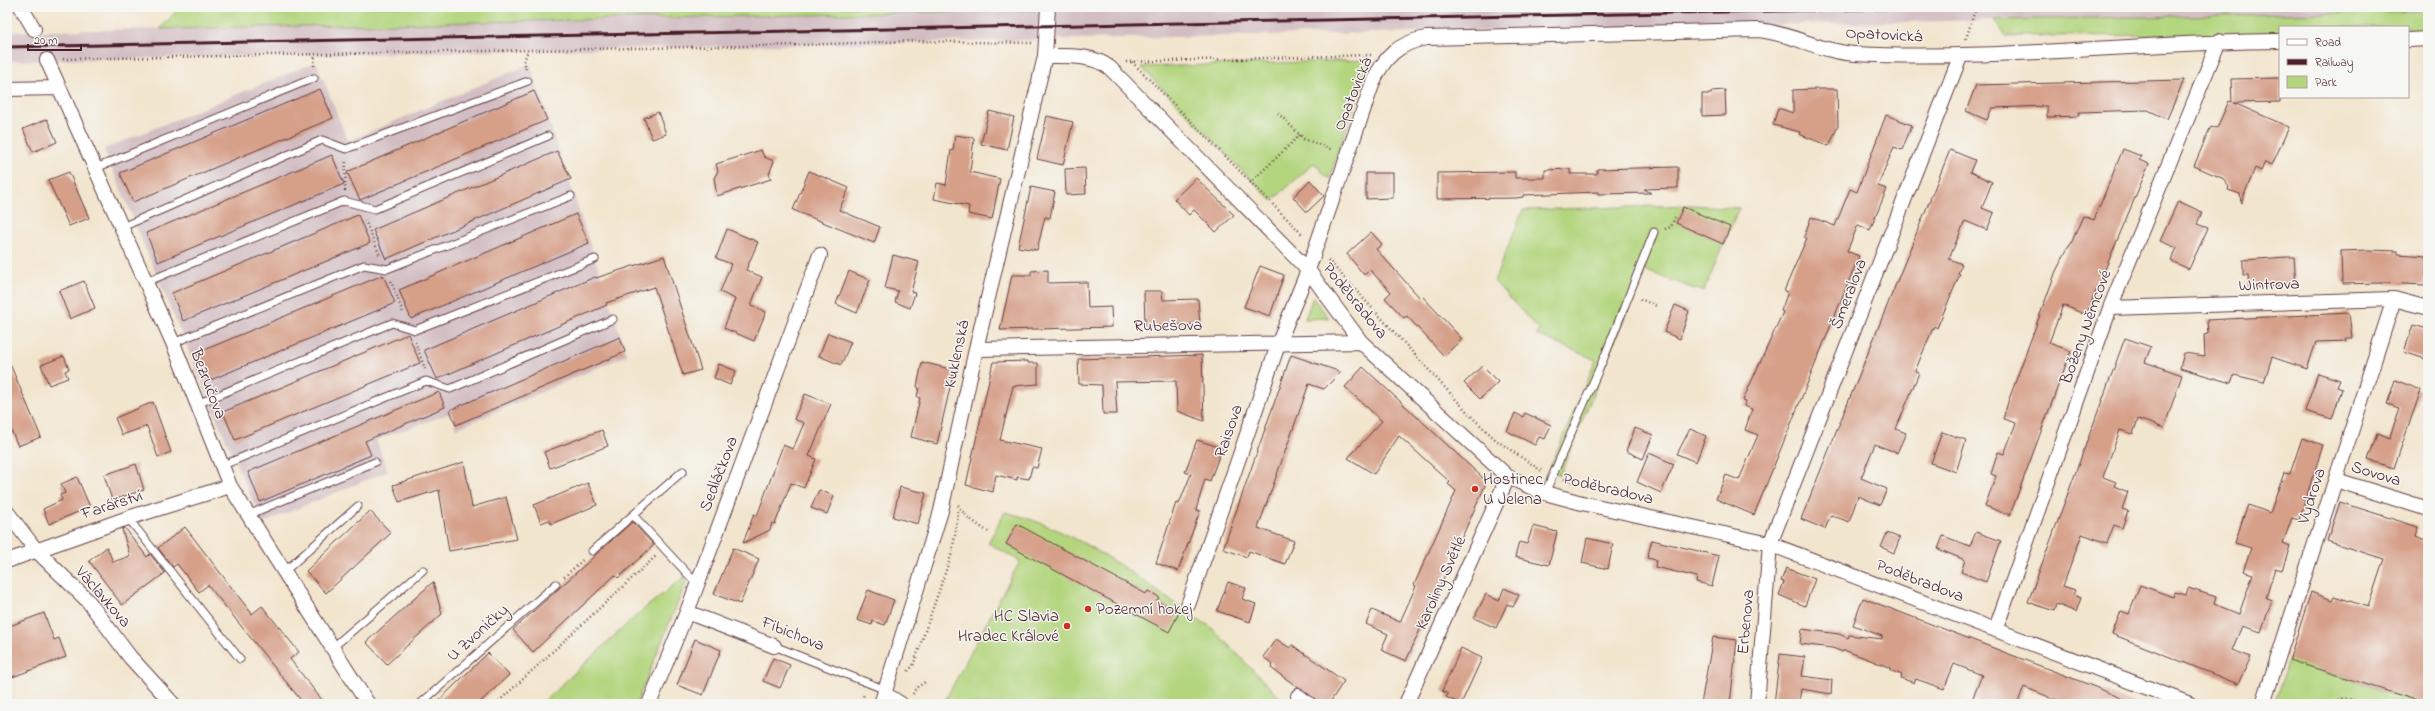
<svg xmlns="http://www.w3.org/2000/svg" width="2435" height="711" font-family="'Indie Flower',sans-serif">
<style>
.industrial{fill:#d2bec2}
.green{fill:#b3d57e;stroke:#7e7a54}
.building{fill:#d59f88}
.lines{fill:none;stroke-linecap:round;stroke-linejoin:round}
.lane-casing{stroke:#633d43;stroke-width:9}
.street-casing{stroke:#633d43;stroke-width:16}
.path{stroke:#633d43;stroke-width:2.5;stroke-dasharray:1 3;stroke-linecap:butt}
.lane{stroke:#fff;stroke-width:7}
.street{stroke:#fff;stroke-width:14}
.rail{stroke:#4a1f2b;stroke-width:3}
.poi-dot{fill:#c8321e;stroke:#f6f6f2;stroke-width:1.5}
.labels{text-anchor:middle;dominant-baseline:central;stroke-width:3;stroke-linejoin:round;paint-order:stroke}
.street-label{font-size:17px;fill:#4a1f2b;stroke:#f6f6f2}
.poi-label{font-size:17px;fill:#4a1f2b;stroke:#f6f6f2;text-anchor:start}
</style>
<rect width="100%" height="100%" fill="#f6f6f2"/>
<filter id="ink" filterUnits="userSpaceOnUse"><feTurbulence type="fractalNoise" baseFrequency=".025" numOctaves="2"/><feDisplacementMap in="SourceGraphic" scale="8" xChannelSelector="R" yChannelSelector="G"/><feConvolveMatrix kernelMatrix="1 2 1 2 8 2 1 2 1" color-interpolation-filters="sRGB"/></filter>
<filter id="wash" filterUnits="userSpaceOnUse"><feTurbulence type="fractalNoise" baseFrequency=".012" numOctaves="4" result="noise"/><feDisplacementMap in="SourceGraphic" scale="16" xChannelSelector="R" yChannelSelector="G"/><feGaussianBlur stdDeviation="0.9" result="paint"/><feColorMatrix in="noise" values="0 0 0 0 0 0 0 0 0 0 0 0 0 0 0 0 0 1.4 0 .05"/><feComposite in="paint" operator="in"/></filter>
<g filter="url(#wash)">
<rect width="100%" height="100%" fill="#f2e5ce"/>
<path class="industrial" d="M 1211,7 L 2428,7 L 2428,11 L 7,61 L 7,32 Z
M 316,62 L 348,141 L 530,64 L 627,355 L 456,429 L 451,413 L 376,440 L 388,471 L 263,523 L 225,438 L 104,149 Z"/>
<path class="green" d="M 180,7 L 1036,7 L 1036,10 L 160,29 Z
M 2428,11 L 2428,32 L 2408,33 L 2408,27 L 2280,27 L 2280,35 L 2006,36 L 1994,20 Z
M 1370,60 L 1329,179 L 1314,163 L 1272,201 L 1141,67 Z
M 1691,205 L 1739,208 L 1703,292 L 1644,270 L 1560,475 L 1549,470 L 1596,360 L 1537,335 L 1539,330 L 1494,281 L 1523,210 Z
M 1313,297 L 1329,318 L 1305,319 Z
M 1005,512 C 1077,529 1138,577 1197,620 L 1210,626 L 1286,704 L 943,704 L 1020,561 L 988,543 Z
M 685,576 L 685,585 L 636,704 L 541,704 L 639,613 Z
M 2289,659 L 2423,704 L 2274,704 Z"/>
<g id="blocks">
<path class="building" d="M 2280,78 L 2280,102 L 2234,103 L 2289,127 L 2272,165 L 2265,162 L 2261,171 L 2255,168 L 2241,203 L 2240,194 L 2228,190 L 2229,187 L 2222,178 L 2194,166 L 2211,126 L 2217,128 L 2229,101 L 2232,102 L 2231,79 Z
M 2184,80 L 2167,119 L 2148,110 L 2079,112 L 2079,116 L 2047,117 L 2047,106 L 1992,108 L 1987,120 L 1966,111 L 1976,85 Z
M 320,89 L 333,118 L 133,202 L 120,173 Z
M 1815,89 L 1837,89 L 1838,126 L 1829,146 L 1799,134 L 1800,132 L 1773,125 L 1778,108 L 1793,113 L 1793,90 Z
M 1725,90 L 1726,115 L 1702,116 L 1702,94 L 1711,94 L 1712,91 Z
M 534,91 L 547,120 L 360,200 L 347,172 Z
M 989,111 L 1014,117 L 1007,150 L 981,144 Z
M 658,112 L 666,134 L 652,139 L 644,118 Z
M 1886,115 L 1912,125 L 1902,150 L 1894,147 L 1880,180 L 1878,186 L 1887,189 L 1870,230 L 1858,225 L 1847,251 L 1859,256 L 1754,515 L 1716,499 L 1726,475 L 1739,480 L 1758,435 L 1745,430 L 1752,409 L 1744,406 L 1746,401 L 1743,400 L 1783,312 L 1781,311 L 1788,292 L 1784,291 L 1807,238 L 1804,237 L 1811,217 L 1835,226 L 1850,189 L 1857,192 Z
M 1047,116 L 1073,122 L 1063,165 L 1037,159 Z
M 47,119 L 57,142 L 33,152 L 23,129 Z
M 955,135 L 974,138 L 970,172 L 1000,179 L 992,219 L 968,214 L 969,206 L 934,199 L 937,183 L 946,185 L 951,150 L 953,151 Z
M 2123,149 L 2141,156 L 2139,160 L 2149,164 L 2086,315 L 2063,305 L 2049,343 L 2071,351 L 2010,515 L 1985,506 L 1996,476 L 1991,474 L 1998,452 L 2004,454 L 2016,423 L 2003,419 L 2008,402 L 2056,271 L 2069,246 L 2070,246 L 2083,216 L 2094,220 Z
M 761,150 L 764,157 L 774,161 L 769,174 L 771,179 L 717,196 L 714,178 L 718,171 L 716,164 Z
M 1950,150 L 1975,160 L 1970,172 L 1992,182 L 1982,208 L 1994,213 L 1987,230 L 1965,221 L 1949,259 L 1962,264 L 1958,273 L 1960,274 L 1937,328 L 1934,326 L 1915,371 L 1919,373 L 1896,429 L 1906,433 L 1897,453 L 1875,444 L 1861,478 L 1887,489 L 1880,505 L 1858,496 L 1849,522 L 1831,515 L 1825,529 L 1801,519 Z
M 557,151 L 571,179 L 386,259 L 373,230 Z
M 332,155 L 344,184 L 158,262 L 146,233 Z
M 1678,167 L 1678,188 L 1644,189 L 1651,193 L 1598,194 L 1598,192 L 1523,195 L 1523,197 L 1516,198 L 1437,199 L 1437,173 L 1515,172 L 1515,178 L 1545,178 L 1545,170 L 1570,169 L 1570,174 L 1597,174 L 1597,169 Z
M 1085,168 L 1086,194 L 1066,195 L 1065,169 Z
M 809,171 L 849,188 L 839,210 L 880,227 L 874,243 L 793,210 Z
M 69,172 L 89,218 L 69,226 L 48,180 Z
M 1366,173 L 1393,173 L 1393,198 L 1366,199 Z
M 1196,178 L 1234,215 L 1216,232 L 1194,210 L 1189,215 L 1174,199 Z
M 1310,180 L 1324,196 L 1307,212 L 1293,197 Z
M 1031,187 L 1055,192 L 1050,218 L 1045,217 L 1037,250 L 1018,247 Z
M 2178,201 L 2202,212 L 2197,224 L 2208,228 L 2189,269 L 2171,261 L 2177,248 L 2160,241 Z
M 1683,207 L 1730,227 L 1723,244 L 1676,223 Z
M 576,214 L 589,243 L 411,319 L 399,290 Z
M 358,215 L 370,243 L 183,321 L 172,293 Z
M 727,229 L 758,242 L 746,270 L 762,277 L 751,305 L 766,312 L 754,341 L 724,328 L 735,299 L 720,292 L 731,264 L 716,258 Z
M 1371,232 L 1382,244 L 1376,249 L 1421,299 L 1423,297 L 1462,339 L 1444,356 L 1407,316 L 1404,318 L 1385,298 L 1391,292 L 1370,270 L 1364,275 L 1347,254 Z
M 2368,250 L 2398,251 L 2398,254 L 2427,256 L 2425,285 L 2383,283 L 2342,284 L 2341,251 Z
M 893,255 L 919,262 L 911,292 L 915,293 L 910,308 L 895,302 L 898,291 L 885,288 Z
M 664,256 L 701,370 L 683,375 L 654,287 L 606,303 L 607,305 L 437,379 L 424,350 L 595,277 L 596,278 Z
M 2287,257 L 2294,257 L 2296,285 L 2249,288 L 2248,275 L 2243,275 L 2243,260 Z
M 1260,266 L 1284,275 L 1270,316 L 1244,307 Z
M 1048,270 L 1048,283 L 1087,282 L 1088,308 L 1111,307 L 1112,327 L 1000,330 L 1012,275 L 1031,275 L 1031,271 Z
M 849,271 L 870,280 L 857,313 L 836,304 Z
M 383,275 L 395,303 L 208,381 L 197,353 Z
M 84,281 L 95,308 L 70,319 L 59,291 Z
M 1144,291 L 1162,291 L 1163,300 L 1198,299 L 1200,324 L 1145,326 Z
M 1675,305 L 1689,311 L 1680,339 L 1664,332 Z
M 2349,313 L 2352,338 L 2346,338 L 2347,341 L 2316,342 L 2307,369 L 2272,357 L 2264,382 L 2234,375 L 2231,383 L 2180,368 L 2184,353 L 2205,356 L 2204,335 L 2208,334 L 2207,320 Z
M 2413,325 L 2428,329 L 2428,360 L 2404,352 Z
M 828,333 L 851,342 L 841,365 L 819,356 Z
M 408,334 L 420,363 L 235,440 L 223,412 Z
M 620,337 L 625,352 L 456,425 L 450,410 Z
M 2125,338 L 2151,347 L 2145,362 L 2182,375 L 2164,428 L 2138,419 L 2133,434 L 2120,430 L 2103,477 L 2116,482 L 2114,486 L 2128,492 L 2122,509 L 2128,511 L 2122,528 L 2114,525 L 2107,543 L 2082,534 L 2063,586 L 2075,590 L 2073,595 L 2081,598 L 2076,612 L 2056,604 L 2054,611 L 2028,602 Z
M 1202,355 L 1204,421 L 1177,411 L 1176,381 L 1115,382 L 1117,414 L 1103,414 L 1102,385 L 1079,384 L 1078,359 Z
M 1291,355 L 1341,372 L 1324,389 L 1309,384 L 1258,528 L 1294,541 L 1285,564 L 1249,551 L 1247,557 L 1223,549 Z
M 64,356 L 69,369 L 65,371 L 68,378 L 49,385 L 41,365 Z
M 7,357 L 41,437 L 18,446 L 7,421 Z
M 1028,361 L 1028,363 L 1038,363 L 1038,384 L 1013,386 L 1000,440 L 1042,449 L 1037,468 L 1032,467 L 1029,479 L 1017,477 L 1017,480 L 996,475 L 993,492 L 966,485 L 993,362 Z
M 922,362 L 954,370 L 937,444 L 911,437 L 920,398 L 917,397 L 919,388 L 917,387 Z
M 719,364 L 736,371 L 730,385 L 714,378 Z
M 1482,366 L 1498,382 L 1480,399 L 1464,383 Z
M 1363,367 L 1483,478 L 1485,486 L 1406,661 L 1381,650 L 1388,634 L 1366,624 L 1372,610 L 1400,622 L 1416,586 L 1414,585 L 1456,491 L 1448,484 L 1450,482 L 1399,436 L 1374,474 L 1348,458 L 1382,421 L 1345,387 Z
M 2318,373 L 2340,380 L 2337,387 L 2342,389 L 2332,419 L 2305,411 Z
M 2395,380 L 2421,390 L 2394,468 L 2368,460 L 2377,434 L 2389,439 L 2400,408 L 2387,404 Z
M 439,392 L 445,407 L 365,441 L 371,455 L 260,502 L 248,472 Z
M 805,394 L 831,404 L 809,456 L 816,459 L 804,488 L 791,483 L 775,524 L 772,523 L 770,530 L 743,543 L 754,514 L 757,516 L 783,445 L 793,449 L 804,423 L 794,419 Z
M 153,402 L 171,452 L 158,457 L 147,426 L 122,435 L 115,418 Z
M 1515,413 L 1523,417 L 1525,413 L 1551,425 L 1545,439 L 1539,437 L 1535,445 L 1507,431 Z
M 1635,428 L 1653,435 L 1643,459 L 1626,451 Z
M 1690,429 L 1706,436 L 1696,462 L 1677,454 Z
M 602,430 L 608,446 L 550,468 L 544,452 Z
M 1942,432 L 1966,440 L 1956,472 L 1931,463 Z
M 2302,438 L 2323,445 L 2299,520 L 2292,518 L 2283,543 L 2290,546 L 2282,570 L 2275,568 L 2266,598 L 2272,600 L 2261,632 L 2242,626 L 2232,650 L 2251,657 L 2238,684 L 2112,634 L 2121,611 L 2129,614 L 2140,585 L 2173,597 L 2175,592 L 2186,595 L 2188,588 L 2216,597 L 2214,604 L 2239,614 L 2253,574 L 2243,571 L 2251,548 L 2235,543 L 2244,515 L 2248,505 L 2270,513 L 2284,473 L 2290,474 Z
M 1197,440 L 1222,448 L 1210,481 L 1205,479 L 1196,510 L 1200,511 L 1178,571 L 1156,563 L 1176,503 L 1179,504 L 1191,474 L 1185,472 Z
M 1649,453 L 1674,464 L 1661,493 L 1637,482 Z
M 464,462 L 472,507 L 506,497 L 517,539 L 449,551 L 439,490 L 399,502 L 393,485 Z
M 136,464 L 144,490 L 112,500 L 104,475 Z
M 77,477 L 90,507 L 49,524 L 43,509 L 62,500 L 60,495 L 65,493 L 61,484 Z
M 588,483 L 597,505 L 551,524 L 549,520 L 541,523 L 534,505 Z
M 900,487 L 926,493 L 918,524 L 893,517 Z
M 819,490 L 834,496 L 827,514 L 811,508 Z
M 2340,502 L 2418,527 L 2415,537 L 2428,542 L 2428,704 L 2289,660 L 2311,592 L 2332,600 L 2334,596 L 2368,607 L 2384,559 L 2327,541 Z
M 370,511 L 391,533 L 326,593 L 306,571 Z
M 632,522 L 654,545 L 618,578 L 615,575 L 533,652 L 513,630 Z
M 1017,524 L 1146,594 L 1148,591 L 1159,597 L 1157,601 L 1179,613 L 1169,632 L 1006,544 Z
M 1533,526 L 1557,532 L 1549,565 L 1515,557 L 1519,542 L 1527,544 Z
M 185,527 L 252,614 L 262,606 L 299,652 L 290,659 L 325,704 L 304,704 L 208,585 L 199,592 L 177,564 L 173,567 L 158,548 Z
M 125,528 L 147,557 L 150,554 L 165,573 L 122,605 L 89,561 L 107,547 L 113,562 L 130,556 L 122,529 Z
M 1976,532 L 2001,541 L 1986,582 L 1961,572 L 1965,560 L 1938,549 L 1943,536 L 1970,546 Z
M 1887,533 L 1900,538 L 1894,553 L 1881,547 Z
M 1587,538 L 1613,544 L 1608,569 L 1582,563 Z
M 1652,540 L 1719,556 L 1712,586 L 1696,582 L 1697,577 L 1655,567 L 1656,560 L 1647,558 Z
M 733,548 L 759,559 L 740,604 L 714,594 Z
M 1786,568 L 1815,579 L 1805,606 L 1779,595 L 1784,582 L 1781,581 Z
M 433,582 L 442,614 L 387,664 L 366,642 Z
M 1228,582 L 1246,588 L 1242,599 L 1256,604 L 1250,622 L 1217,611 Z
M 1504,588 L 1519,595 L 1513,607 L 1507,604 L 1496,628 L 1474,618 L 1486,594 L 1499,601 Z
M 868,590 L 894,600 L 885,625 L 873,621 L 872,625 L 857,620 Z
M 1863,598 L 2095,687 L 2135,704 L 2058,704 L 2059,701 L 2024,687 L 2017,704 L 1982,704 L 1972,700 L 1982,675 L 1954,664 L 1944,689 L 1916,679 L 1914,683 L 1901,678 L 1902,675 L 1890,670 L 1891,668 L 1844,650 L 1843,652 L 1832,648 L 1800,644 L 1802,629 L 1839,634 L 1848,638 L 1849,635 L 1882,639 L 1882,636 L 1853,625 Z
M 44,613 L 54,640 L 59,638 L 66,657 L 7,679 L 7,627 Z
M 1713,637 L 1737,640 L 1730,704 L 1701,704 Z
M 695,639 L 721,650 L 703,695 L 677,685 Z
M 1276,639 L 1290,648 L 1292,645 L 1344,681 L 1329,704 L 1320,703 L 1271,668 L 1273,664 L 1263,657 Z
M 1461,648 L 1482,658 L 1461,704 L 1446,697 L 1448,694 L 1442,691 Z
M 488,653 L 509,675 L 478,704 L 435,704 Z
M 1780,654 L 1805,657 L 1802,676 L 1832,680 L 1831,694 L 1801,689 L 1799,704 L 1774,704 Z
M 773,658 L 790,665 L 780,688 L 763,681 Z"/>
</g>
</g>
<g filter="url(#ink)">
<use href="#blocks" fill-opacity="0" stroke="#633d43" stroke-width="1"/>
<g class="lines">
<defs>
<path id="lane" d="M 96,168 L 314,78
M 122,227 L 322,140 L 346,149 L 528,81
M 146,282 L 344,201 L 375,209 L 548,136
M 173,343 L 364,265 L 387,269 L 571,196
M 197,404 L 392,323 L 415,330 L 595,259
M 221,466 L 426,381 L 450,389 L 613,319
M 1545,493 L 1606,353 L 1654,232
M 248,515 L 375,462
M 633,515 L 697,584
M 128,518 L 240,659
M 592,551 L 683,471
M 284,572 L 358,506
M 774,646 L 886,690
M 332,648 L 423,570
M 420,704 L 556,584"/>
<path id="street" d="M 21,7 L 34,29
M 2408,40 L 2428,39
M 1045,56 C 1066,56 1093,54 1110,68 L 1308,270 L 1361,342 L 1508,477 L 1545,493 L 1582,503 L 1770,544 L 2190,704
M 47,60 L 173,343 L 230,486 L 368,704
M 7,89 L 59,88
M 2110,308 L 2394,299 L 2428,308
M 976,349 L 1361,342
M 2336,480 L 2428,509
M 7,512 L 36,550 L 88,601 L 130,657 L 173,704
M 7,561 L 128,518 L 230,486
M 1188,605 L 1279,342 L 1308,270 L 1373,82 C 1384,57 1399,43 1426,38 L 1758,30 C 1791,33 1821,52 1855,54 C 1997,61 2138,42 2280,41
M 687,612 L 774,646
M 1996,628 L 2110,308 L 2219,41
M 885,694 L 901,704
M 1298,696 L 1309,704
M 649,704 L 687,612 L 820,255
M 881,704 L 941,511 L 976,349 L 1045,56 L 1048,7
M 1406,704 L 1508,477
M 1757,704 L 1770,544 L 1960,57
M 2263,704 L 2394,299"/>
</defs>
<use href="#lane" class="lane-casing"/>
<use href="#street" class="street-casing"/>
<path class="path" d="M 1738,7 L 1739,14
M 1966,39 L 1976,7
M 63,59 L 798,45 L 912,41 L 1032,43
M 1126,62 L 1371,55
M 1132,62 L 1303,235
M 314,66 L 315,54
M 526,69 L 524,61 L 528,50
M 1278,113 L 1304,139 L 1333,150
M 1250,183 L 1300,135
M 345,191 L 346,160
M 365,220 L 380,256
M 1665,229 L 1671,227 L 1676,215
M 1328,260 L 1472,417 L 1496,440 L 1543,472
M 391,281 L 403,313
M 1640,299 L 1657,306
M 415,342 L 425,369
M 1564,479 L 1577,484
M 958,505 L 966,516 L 988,532
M 564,577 L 584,559
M 908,671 L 913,666 L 952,553 L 959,509
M 913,694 L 916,688 L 925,682
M 496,704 L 656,556
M 861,704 L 864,694
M 2331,704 C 2340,696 2352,698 2361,704"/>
<use href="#lane" class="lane"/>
<use href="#street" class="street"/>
<path class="rail" d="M 7,47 L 1965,7"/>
</g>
</g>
<g class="poi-dot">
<circle cx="1475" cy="489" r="4"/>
<circle cx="1088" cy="609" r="4"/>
<circle cx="1067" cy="626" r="4"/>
</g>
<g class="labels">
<g class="street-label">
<text transform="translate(1884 35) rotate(3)">Opatovická</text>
<text transform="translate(1353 94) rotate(-68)">Opatovická</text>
<text transform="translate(2269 285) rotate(-2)">Wintrova</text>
<text transform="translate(1849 294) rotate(-69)">Šmeralova</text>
<text transform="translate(1355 301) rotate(51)">Poděbradova</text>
<text transform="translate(1168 326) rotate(-1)">Rubešova</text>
<text transform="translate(2086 327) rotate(-70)">Boženy Němcové</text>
<text transform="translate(957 354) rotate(-78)">Kuklenská</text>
<text transform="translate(208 384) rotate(69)">Bezručova</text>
<text transform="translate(1229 431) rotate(-71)">Raisova</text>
<text transform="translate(719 474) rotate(-69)">Sedláčkova</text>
<text transform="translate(2376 474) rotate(17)">Sovova</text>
<text transform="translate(1608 489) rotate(13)">Poděbradova</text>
<text transform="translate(2312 496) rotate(-72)">Vydrova</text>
<text transform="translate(112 505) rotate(-18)">Farářství</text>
<text transform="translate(1920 581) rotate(21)">Poděbradova</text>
<text transform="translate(1441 583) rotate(-66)">Karoliny Světlé</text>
<text transform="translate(103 597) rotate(49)">Václavkova</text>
<text transform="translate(1746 622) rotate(-85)">Erbenova</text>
<text transform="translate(478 633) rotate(-42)">U Zvoničky</text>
<text transform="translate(793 634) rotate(22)">Fibichova</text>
</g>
<g class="poi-label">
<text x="1483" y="479">Hostinec<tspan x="1483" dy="20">U Jelena</tspan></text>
<text x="1096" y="609">Pozemní hokej</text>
<text x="1059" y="616" text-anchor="end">HC Slavia<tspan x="1059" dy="20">Hradec Králové</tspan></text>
</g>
</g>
<rect width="2435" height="711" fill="none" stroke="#f6f6f2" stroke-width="24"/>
<rect x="2279" y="26" width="130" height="72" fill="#f6f6f2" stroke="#b1a0a2"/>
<rect x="2287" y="39" width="20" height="6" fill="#ffffff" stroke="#b1a0a2"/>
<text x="2315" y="46" font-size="12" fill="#4a1f2b">Road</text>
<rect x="2287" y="59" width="20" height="6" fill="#4a1f2b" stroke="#b1a0a2"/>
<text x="2315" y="66" font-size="12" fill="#4a1f2b">Railway</text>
<rect x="2287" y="76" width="20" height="12" fill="#b3d57e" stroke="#b1a0a2"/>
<text x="2315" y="86" font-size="12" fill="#4a1f2b">Park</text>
<path d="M28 44v6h53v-6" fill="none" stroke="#4a1f2b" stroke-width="2"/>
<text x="34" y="44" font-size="12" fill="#4a1f2b" stroke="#f6f6f2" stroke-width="3" paint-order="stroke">20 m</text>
</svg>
